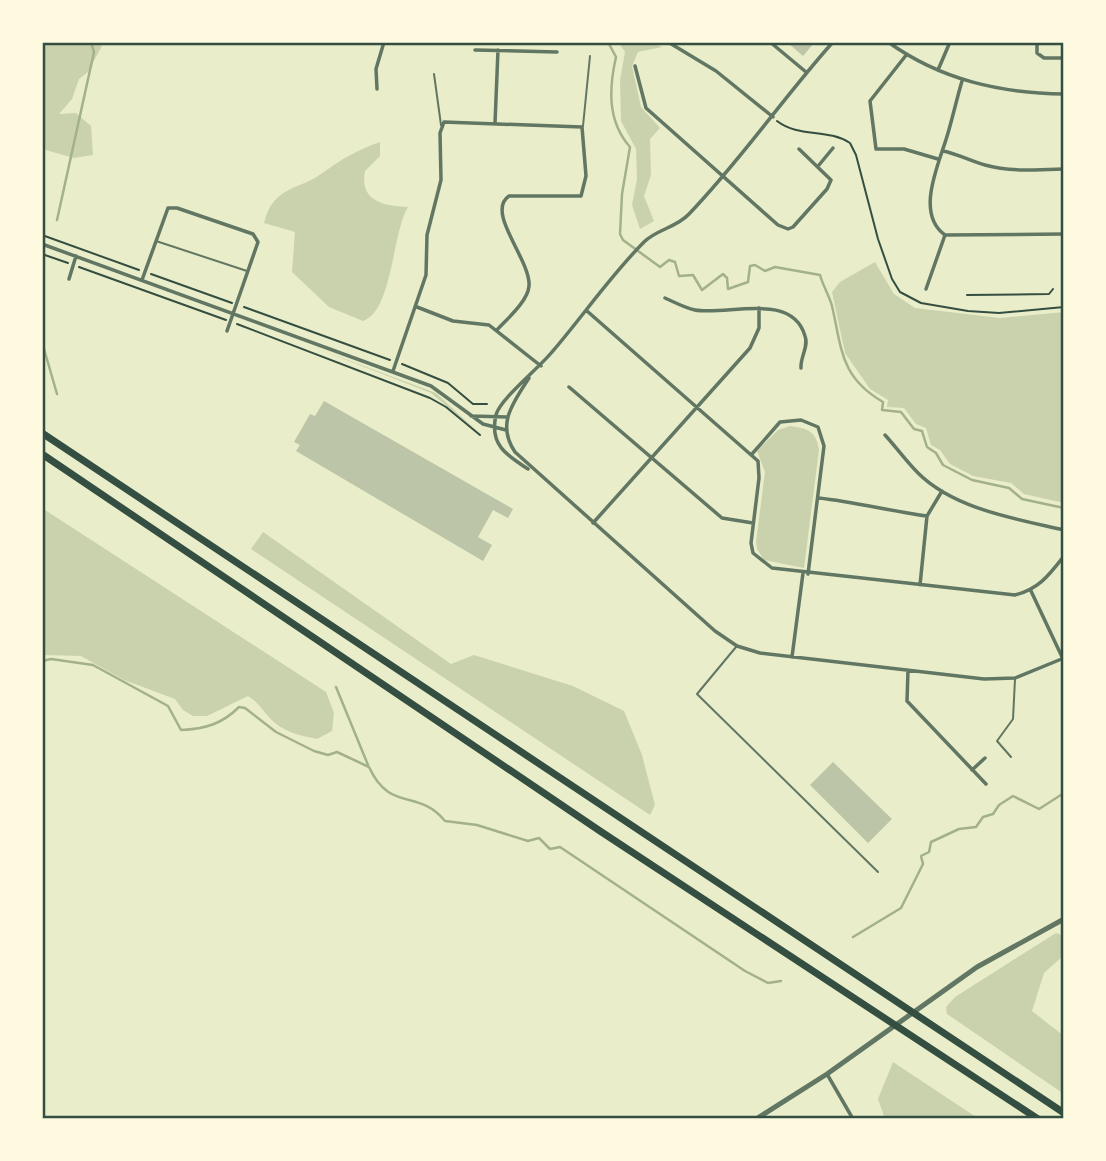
<svg xmlns="http://www.w3.org/2000/svg" width="1106" height="1161" font-family="Karla,sans-serif">
<style>
.green{fill:#cad2ad}
.lines{fill:none;stroke-linecap:round;stroke-linejoin:round}
.stream{stroke:#a3b18a;stroke-width:2.5}
.building{fill:#bcc5a7}
.path{stroke:#344e41;stroke-width:2}
.service{stroke:#617663;stroke-width:2}
.minor{stroke:#617663;stroke-width:3.5}
.tertiary{stroke:#617663;stroke-width:5}
.motorway{stroke:#344e41;stroke-width:7}
.neatline{fill:none;stroke:#344e41;stroke-width:2.5}
</style>
<rect width="100%" height="100%" fill="#e9edc9"/>
<path class="green" d="M 42,42 L 104,42 L 88,72 L 79,79 L 72,99 L 59,114 L 76,113 L 91,126 L 93,155 L 74,158 L 42,149 Z
M 618,42 L 651,42 L 662,47 L 638,52 L 632,66 L 641,107 L 660,128 L 650,139 L 651,175 L 644,196 L 654,221 L 640,229 L 632,205 L 637,179 L 636,149 L 621,121 L 620,80 L 625,52 Z
M 380,142 L 380,156 L 365,171 C 359,201 384,206 408,207 C 392,232 393,311 363,321 L 329,307 L 292,272 L 295,232 L 264,223 C 273,186 299,190 321,174 C 340,160 357,150 380,142 Z
M 875,262 L 894,294 L 915,308 L 1000,318 L 1064,312 L 1064,503 L 1024,494 L 1011,483 L 973,476 L 950,464 L 940,450 L 931,445 L 926,428 L 916,424 L 904,408 L 887,407 L 888,400 L 870,389 L 845,353 L 832,292 L 840,282 Z
M 313,347 L 436,393 L 478,432 L 431,393 Z
M 790,426 C 808,429 816,430 819,450 L 804,568 L 764,560 L 757,549 L 756,542 L 765,472 L 757,451 L 778,430 Z
M 42,508 L 326,692 L 334,713 L 332,731 L 317,739 C 303,736 287,733 275,723 C 265,715 260,703 248,696 L 207,716 L 193,716 L 183,710 L 175,699 L 124,680 L 81,656 L 42,655 Z
M 263,532 L 451,664 L 474,655 L 573,686 L 624,711 L 642,755 L 655,805 L 650,815 L 251,549 Z
M 1056,933 L 1064,936 L 1064,955 L 1044,973 L 1032,1011 L 1064,1036 L 1064,1094 L 947,1014 L 946,1007 L 955,997 Z
M 893,1062 L 979,1119 L 885,1119 L 878,1099 Z"/>
<g class="lines">
<path class="stream" d="M 608,42 L 616,57 C 609,88 607,121 630,147 L 622,194 L 620,234 L 623,240 L 660,267 L 669,260 L 675,262 L 679,276 L 693,275 L 702,290 L 723,274 L 727,278 L 728,289 L 748,282 L 750,266 L 755,265 L 765,271 L 775,267 L 820,275 C 823,286 829,295 832,306 C 842,349 840,377 883,402 L 882,410 L 901,412 L 914,429 L 922,431 L 927,447 L 936,453 L 943,465 L 972,480 L 1009,488 L 1022,499 L 1064,508
M 57,220 L 94,52 L 91,42
M 42,275 L 44,264
M 42,325 L 44,349 L 57,394
M 42,661 L 51,659 L 93,665 L 168,706 L 181,730 C 205,729 222,724 239,707 L 245,708 L 276,732 L 314,751 L 328,755 L 337,752 L 369,767 C 390,813 418,788 445,821 L 477,825 L 528,841 L 539,838 L 550,849 L 560,847 L 745,971 L 768,983 L 781,981
M 336,687 L 368,765
M 853,937 L 901,908 L 923,864 L 921,856 L 929,852 L 931,842 L 959,829 L 976,827 L 983,817 L 993,814 L 999,805 L 1013,796 L 1039,809 L 1064,793"/>
</g>
<path class="building" d="M 787,42 L 815,42 L 803,56 Z
M 324,401 L 513,509 L 508,518 L 493,510 L 478,537 L 492,545 L 483,561 L 296,451 L 300,445 L 294,442 L 310,414 L 315,416 Z
M 833,762 L 892,819 L 868,843 L 810,785 Z"/>
<g class="lines">
<path class="path" d="M 777,121 C 799,138 827,128 850,143 L 856,155 L 878,239 L 892,279 L 900,292 L 921,303 L 968,311 L 999,313 L 1064,307
M 42,235 L 139,270
M 42,254 L 68,263
M 79,267 L 226,320
M 151,274 L 232,303
M 967,295 L 1049,294 L 1053,289
M 244,307 L 390,360
M 237,324 L 430,398 L 446,407 L 480,435
M 402,364 L 448,383 L 473,404 L 487,404"/>
<path class="service" d="M 434,74 L 441,125
M 583,126 L 590,56
M 156,241 L 247,271
M 736,647 L 697,694 L 878,872
M 1011,757 L 997,741 L 1013,719 L 1015,679"/>
<path class="minor" d="M 668,42 L 716,71 L 773,117
M 770,42 L 806,72
M 888,42 C 941,80 1000,93 1064,94
M 1037,42 L 1037,53 L 1044,58 L 1064,58
M 475,50 L 557,52
M 907,54 L 870,101 L 876,149 L 904,149 L 938,159
M 635,66 L 646,108 L 778,225 L 788,229 L 793,227 L 827,189 L 831,180 L 799,149
M 938,70 L 950,42
M 377,89 L 376,69 L 384,42
M 495,123 L 498,50
M 943,151 C 958,154 970,161 985,165 C 1010,172 1038,170 1064,169
M 819,165 L 833,148
M 945,235 L 1064,234
M 42,244 L 431,386 L 483,424 L 506,430
M 69,279 L 76,256
M 142,280 L 168,208 L 177,208 L 253,234 L 258,242 L 227,331
M 926,289 L 945,235 C 914,213 940,162 948,133 C 953,116 957,98 962,81
M 665,298 C 674,302 685,308 695,310 C 727,316 792,291 805,336 C 809,347 800,357 801,368
M 417,307 L 453,321 L 489,325 L 541,366
M 587,311 L 758,461 L 759,478 L 751,543 L 753,553 L 772,568 L 1015,595 C 1039,589 1049,575 1064,556
M 393,371 L 426,275 L 427,235 L 441,180 L 440,133 L 444,122 L 582,127 L 586,176 L 581,196 L 509,196 C 485,212 531,260 529,286 C 528,301 507,319 497,330
M 529,378 C 513,403 496,424 515,452 L 715,631 L 737,646 L 760,653 L 984,679 L 1015,678 L 1064,658
M 569,387 L 722,518 L 753,523
M 471,416 L 507,417
M 885,435 C 896,447 906,461 918,473 C 954,509 1016,519 1064,530
M 752,454 L 780,422 L 801,420 L 818,427 L 824,446 L 808,574
M 528,469 C 506,455 489,444 496,415 C 500,399 539,368 552,352 C 583,316 611,275 644,242 C 657,229 676,228 689,214 C 741,160 783,98 833,42
M 819,498 C 855,502 890,511 927,516
M 593,523 L 750,348 L 759,328 L 759,308
M 920,585 L 927,516 L 942,491
M 1031,591 L 1063,659
M 792,657 L 803,573
M 908,670 L 907,701 L 986,784
M 972,770 L 985,758
M 827,1074 L 853,1119"/>
<path class="tertiary" d="M 756,1119 L 827,1074 L 977,967 L 1064,919"/>
<path class="motorway" d="M 42,433 L 1064,1113
M 42,454 L 600,831 L 1038,1119"/>
</g>
<rect width="1106" height="1161" fill="none" stroke="#fefae0" stroke-width="88"/>
<rect x="44" y="44" width="1018" height="1073" class="neatline"/>
</svg>
